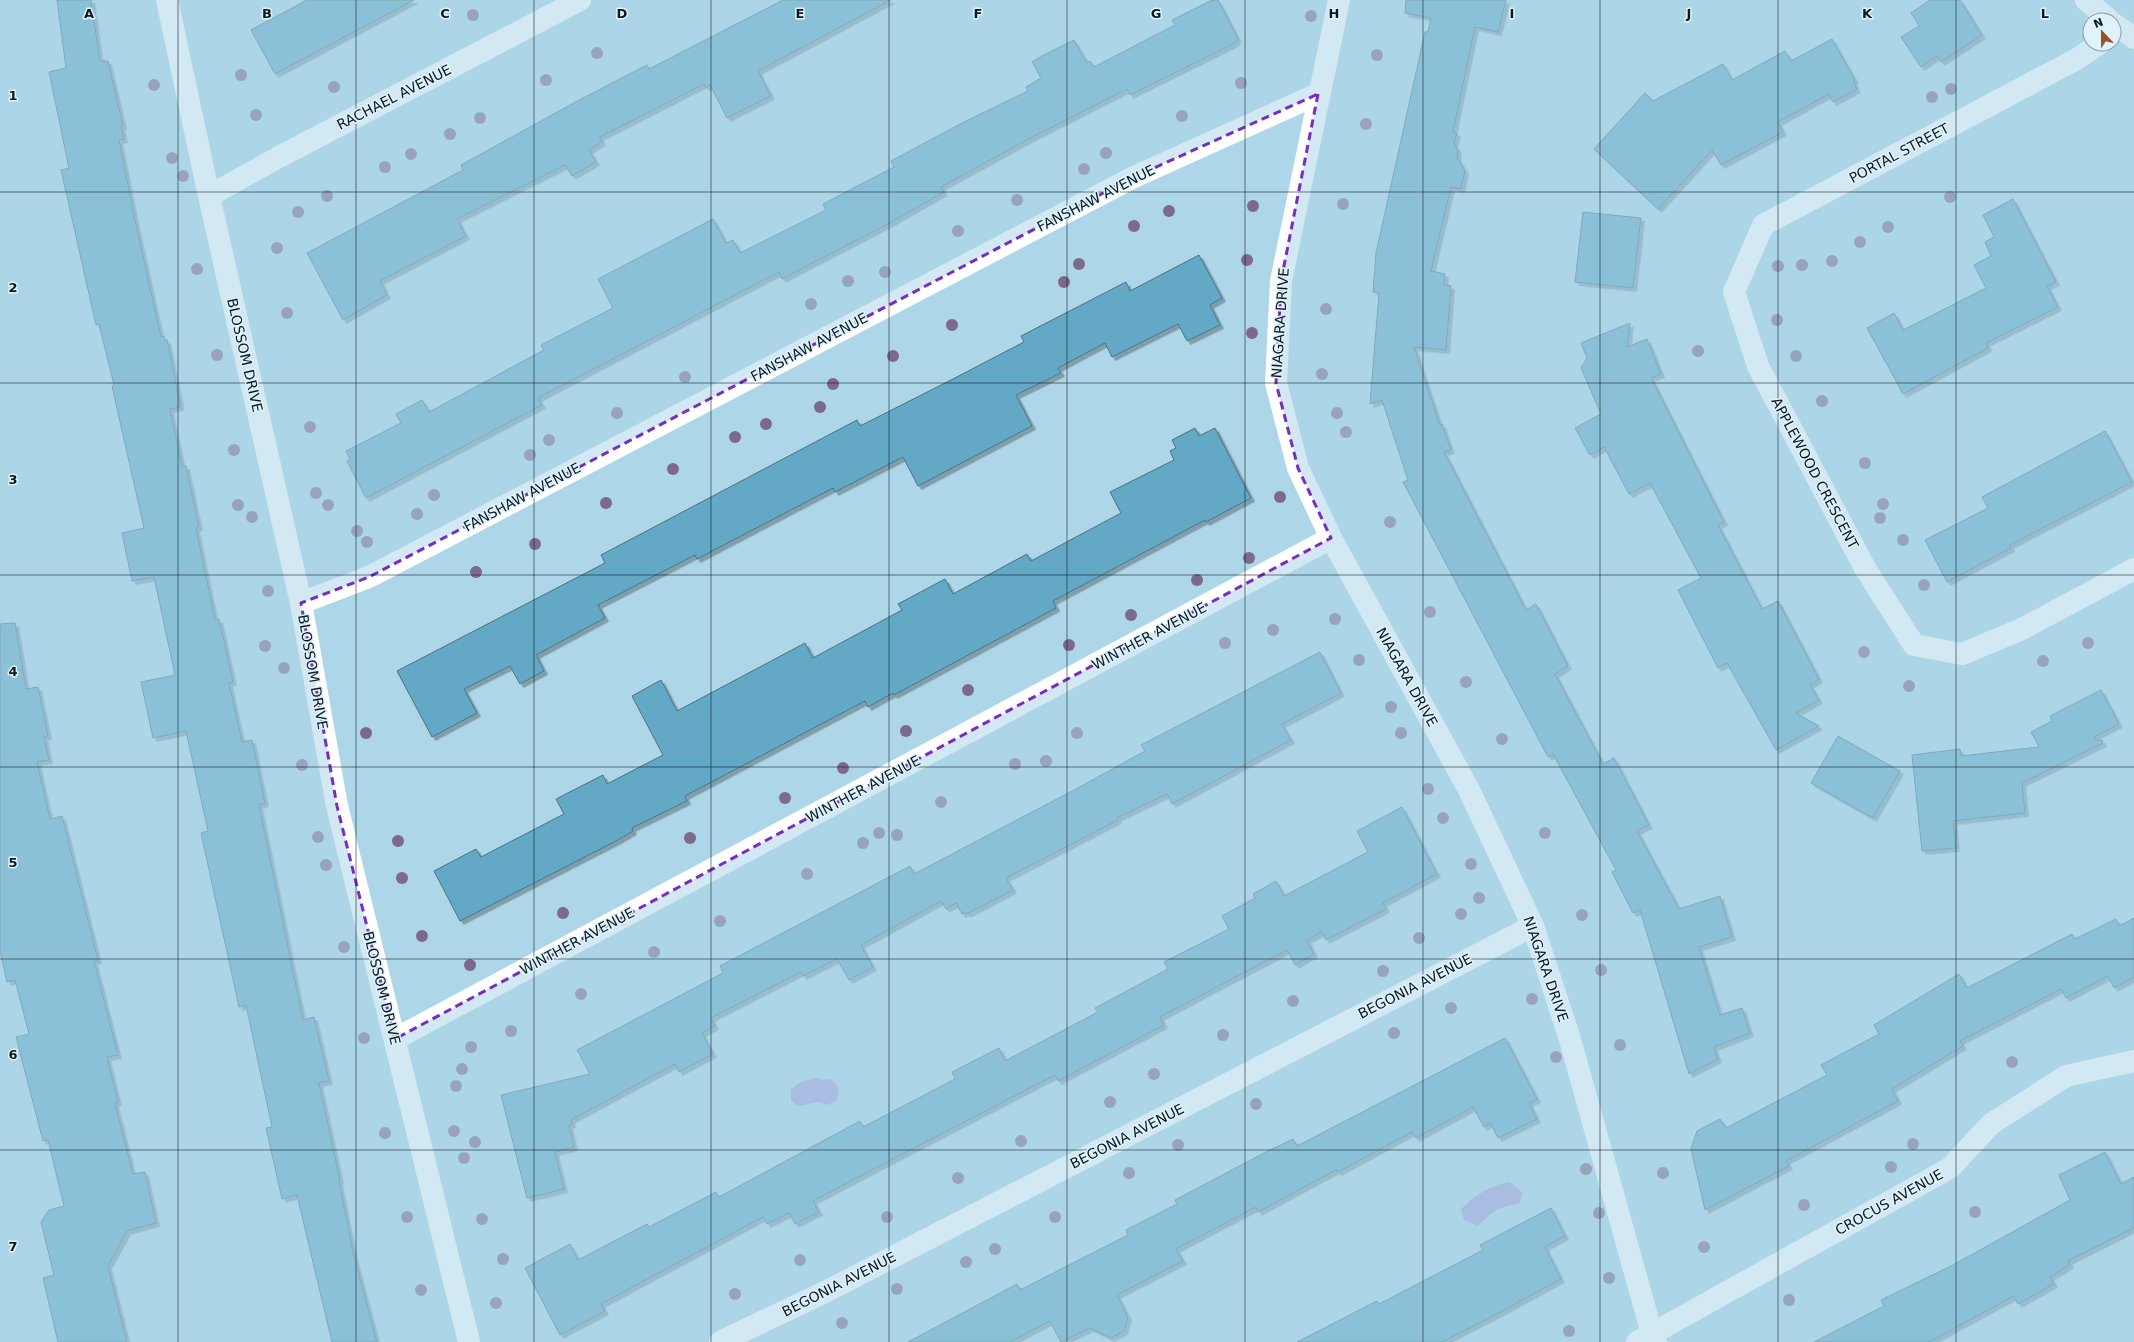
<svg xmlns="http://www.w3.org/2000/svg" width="2134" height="1342" font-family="'DejaVu Sans',sans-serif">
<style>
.water{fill:#a3a0d9}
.building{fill:#63a8c5;stroke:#4b7282;filter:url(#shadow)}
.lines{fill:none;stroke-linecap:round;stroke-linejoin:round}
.minor{stroke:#fff;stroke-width:22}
.tree{fill:#7d6989}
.marked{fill:none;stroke:#7b2cbf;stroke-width:3;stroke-dasharray:8 5;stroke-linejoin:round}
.grid{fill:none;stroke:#08181e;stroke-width:1;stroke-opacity:0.55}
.labels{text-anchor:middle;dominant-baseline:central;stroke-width:3;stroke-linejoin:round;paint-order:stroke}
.street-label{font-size:14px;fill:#08181e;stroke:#dff3fd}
.grid-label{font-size:13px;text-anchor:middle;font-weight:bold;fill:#08181e;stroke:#dff3fd;stroke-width:3;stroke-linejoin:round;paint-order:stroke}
</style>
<defs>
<filter id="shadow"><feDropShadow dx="3.5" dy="3.5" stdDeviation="0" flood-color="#0004"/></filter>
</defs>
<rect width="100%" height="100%" fill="#add6e8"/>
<path class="water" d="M 816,1077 L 822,1080 L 829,1079 L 837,1085 L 839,1094 L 836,1101 L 827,1105 L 819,1102 L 798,1106 L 791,1101 L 791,1090 L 797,1084 Z
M 1510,1182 L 1523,1193 L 1519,1204 C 1498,1206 1492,1212 1478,1226 L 1464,1220 L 1461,1209 C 1476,1194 1490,1186 1510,1182 Z"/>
<path class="building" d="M 57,0 L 91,0 L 100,61 L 108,61 L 123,126 L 121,126 L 124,139 L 119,140 L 135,220 L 161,337 L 164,336 L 165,341 L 167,340 L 180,403 L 180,407 L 170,409 L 182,466 L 186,466 L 199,527 L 196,528 L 215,620 L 219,619 L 226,650 L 233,682 L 229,683 L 242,742 L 252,740 L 265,803 L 259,805 L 303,1020 L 314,1017 L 329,1081 L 319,1083 L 340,1180 L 339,1181 L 354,1256 L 377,1342 L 332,1342 L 297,1195 L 282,1199 L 266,1128 L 272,1127 L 246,1005 L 239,1007 L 201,833 L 208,831 L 186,731 L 153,738 L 141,682 L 175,675 L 154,577 L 132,581 L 122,533 L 144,528 L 112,386 L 114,385 L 99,324 L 96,325 L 61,170 L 69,168 L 49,72 L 66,68 Z
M 307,0 L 414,0 L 275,74 L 251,30 Z
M 783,0 L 891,0 L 758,71 L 771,96 L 727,118 L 710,85 L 706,88 L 704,84 L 600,137 L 602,142 L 589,150 L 596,162 L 572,176 L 565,165 L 457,219 L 466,236 L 380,281 L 387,295 L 343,320 L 307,253 L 463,170 L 461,165 L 581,99 L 647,65 L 649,69 Z
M 1212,0 L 1218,0 L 1238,39 L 1235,43 L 1130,95 L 1127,89 L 1027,140 L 941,187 L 944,192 L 888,224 L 782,279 L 779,272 L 634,348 L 538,398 L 542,405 L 366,498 L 347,461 L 350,459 L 346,451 L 401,423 L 396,414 L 422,400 L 429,412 L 544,350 L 541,345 L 613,308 L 598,279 L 713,219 L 726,243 L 733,240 L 740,253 L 826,210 L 823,204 L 894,167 L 891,161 L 962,123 L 1028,91 L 1026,87 L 1041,78 L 1032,62 L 1042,56 L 1074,40 L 1087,63 L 1090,61 L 1094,67 L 1175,25 L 1172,20 Z
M 1406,0 L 1506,0 L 1498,32 L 1475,27 L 1453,132 L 1457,133 L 1454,144 L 1458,150 L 1457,157 L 1465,171 L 1461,189 L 1451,187 L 1431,271 L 1445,274 L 1444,285 L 1451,286 L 1446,350 L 1414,347 L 1440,425 L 1442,424 L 1451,450 L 1444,452 L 1526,610 L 1536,604 L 1568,666 L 1555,674 L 1603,764 L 1614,758 L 1649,825 L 1637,831 L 1679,909 L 1720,896 L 1732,937 L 1699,947 L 1720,1015 L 1742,1008 L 1750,1033 L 1714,1047 L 1718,1059 L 1689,1074 L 1640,910 L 1633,913 L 1612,872 L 1616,870 L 1553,754 L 1548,757 L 1403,482 L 1408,480 L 1382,400 L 1370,404 L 1379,293 L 1373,292 L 1376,253 L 1425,32 L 1428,32 L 1431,18 L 1405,13 Z
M 1930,0 L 1960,0 L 1982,35 L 1941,62 L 1937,56 L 1921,67 L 1901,37 L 1919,26 L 1911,13 Z
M 1832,39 L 1855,80 L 1853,81 L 1857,89 L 1833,102 L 1829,94 L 1778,122 L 1783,132 L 1721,165 L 1712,150 L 1658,209 L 1594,149 L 1645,93 L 1653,101 L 1723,64 L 1732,80 L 1785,51 L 1791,61 Z
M 2013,199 L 2056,282 L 2047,286 L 2058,307 L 1986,343 L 1988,348 L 1903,394 L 1867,328 L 1894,313 L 1903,330 L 1986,288 L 1974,265 L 1991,256 L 1985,242 L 1994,237 L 1983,215 Z
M 1583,212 L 1641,218 L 1633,288 L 1575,282 Z
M 1199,255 L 1222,298 L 1210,305 L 1220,325 L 1187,341 L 1178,324 L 1112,357 L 1105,343 L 1058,368 L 1061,373 L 1016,395 L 1032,426 L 918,486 L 903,457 L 835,492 L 833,488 L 697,559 L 695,555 L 598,605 L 605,618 L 536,655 L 544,671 L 520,684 L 510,666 L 464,689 L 477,713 L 432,737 L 397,671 L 605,563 L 601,555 L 857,420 L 860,426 L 951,380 L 1024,342 L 1021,336 L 1126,282 L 1130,291 Z
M 1630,323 L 1627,347 L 1647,339 L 1661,374 L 1651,378 L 1724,522 L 1718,525 L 1762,609 L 1778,601 L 1819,679 L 1810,685 L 1819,700 L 1796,713 L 1819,726 L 1776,750 L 1727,663 L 1718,668 L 1678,590 L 1701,578 L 1650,483 L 1629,494 L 1604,447 L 1590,455 L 1575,428 L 1601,414 L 1581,368 L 1587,358 L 1581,343 Z
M 1195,428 L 1199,436 L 1215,428 L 1251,498 L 1206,522 L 1205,520 L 1053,601 L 1056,608 L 894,695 L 893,693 L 868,707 L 865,701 L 685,796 L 687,801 L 632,828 L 633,831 L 618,840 L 460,921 L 434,871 L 476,849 L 481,857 L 564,814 L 556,799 L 603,775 L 607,784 L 663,755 L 632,696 L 661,680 L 677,711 L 805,643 L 813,658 L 902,610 L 898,604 L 945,579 L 953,594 L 1027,554 L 1031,561 L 1121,513 L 1110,492 L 1174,460 L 1170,451 L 1176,448 L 1172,440 Z
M 2105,431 L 2132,482 L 2010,545 L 2011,548 L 1947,582 L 1925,540 L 1988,508 L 1982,497 Z
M 15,623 L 26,689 L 38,687 L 48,736 L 44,737 L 49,760 L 37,762 L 50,819 L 62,816 L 98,960 L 94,961 L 118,1055 L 107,1057 L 118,1102 L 115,1103 L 133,1174 L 145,1172 L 156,1223 L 127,1231 L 108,1266 L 127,1342 L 58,1342 L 43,1278 L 54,1275 L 41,1222 L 49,1210 L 64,1206 L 48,1140 L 43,1141 L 16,1037 L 29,1034 L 15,980 L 7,982 L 0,951 L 0,624 Z
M 1320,652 L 1341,693 L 1282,724 L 1291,740 L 1172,804 L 1167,794 L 1117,818 L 1118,820 L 1006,878 L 1013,890 L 967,914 L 966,912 L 962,914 L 956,903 L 946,909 L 941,901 L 861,945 L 873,967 L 849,980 L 837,959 L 803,976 L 801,972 L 711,1018 L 715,1026 L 702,1033 L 713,1054 L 679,1072 L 675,1064 L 571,1120 L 572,1124 L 569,1125 L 574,1147 L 555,1152 L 564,1189 L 527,1198 L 501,1095 L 590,1074 L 577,1050 L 723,973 L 720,966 L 910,866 L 914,874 L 1076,789 L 1145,751 L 1141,745 Z
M 2101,690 L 2119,724 L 2094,737 L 2096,740 L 2102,740 L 2103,743 L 2022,783 L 2025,813 L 1953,821 L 1956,848 L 1922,851 L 1912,755 L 1960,749 L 1961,756 L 2039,747 L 2031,732 L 2052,721 L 2050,716 Z
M 1838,736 L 1900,771 L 1873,818 L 1811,783 Z
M 1402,807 L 1437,874 L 1383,903 L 1386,909 L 1326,940 L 1322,932 L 1307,940 L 1314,954 L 1295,965 L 1287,950 L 1160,1017 L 1164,1025 L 1058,1081 L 1055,1075 L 891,1160 L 813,1201 L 819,1212 L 795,1224 L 789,1213 L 767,1224 L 763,1217 L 601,1304 L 605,1311 L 560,1335 L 525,1268 L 570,1244 L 578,1260 L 647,1224 L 649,1227 L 716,1192 L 719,1197 L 860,1121 L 863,1127 L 955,1079 L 952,1072 L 999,1048 L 1005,1061 L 1098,1012 L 1095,1008 L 1168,969 L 1164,962 L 1229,929 L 1222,916 L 1255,898 L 1253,894 L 1276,881 L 1284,896 L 1368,852 L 1357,831 Z
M 2134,918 L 2134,977 L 2114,988 L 2108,976 L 2066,998 L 2061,989 L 1960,1041 L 1963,1046 L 1892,1089 L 1898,1101 L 1786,1161 L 1789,1166 L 1705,1210 L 1691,1149 L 1697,1131 L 1720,1119 L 1726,1128 L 1827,1075 L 1821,1065 L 1879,1034 L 1874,1025 L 1959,974 L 1967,988 L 2072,934 L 2075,939 L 2116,919 L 2119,926 Z
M 1505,1038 L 1537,1099 L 1529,1103 L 1537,1119 L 1498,1138 L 1490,1123 L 1484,1127 L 1473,1107 L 1416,1138 L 1412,1132 L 1338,1172 L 1336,1170 L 1258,1212 L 1256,1207 L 1176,1249 L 1183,1261 L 1117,1295 L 1128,1317 L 1124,1331 L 1111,1338 L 1090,1328 L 1061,1342 L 1050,1321 L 1010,1342 L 908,1342 L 1017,1284 L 1020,1290 L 1128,1235 L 1126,1230 L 1177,1204 L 1175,1200 L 1266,1152 L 1293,1139 L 1297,1146 Z
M 2105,1152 L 2121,1184 L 2134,1177 L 2134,1228 L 2068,1261 L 2070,1265 L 2050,1277 L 2054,1284 L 2018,1304 L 2014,1296 L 1929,1342 L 1814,1342 L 1884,1306 L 1881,1300 L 1953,1265 L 2070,1200 L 2059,1175 Z
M 1551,1208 L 1565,1236 L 1545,1247 L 1561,1279 L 1495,1315 L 1442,1342 L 1297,1342 L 1377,1301 L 1379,1304 L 1483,1250 L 1480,1245 Z"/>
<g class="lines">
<path class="minor" d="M 167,0 L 209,196 L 301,603 L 337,806 L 469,1342
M 1339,0 L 1281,281 L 1276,383 L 1298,468 L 1331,538 L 1469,790 L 1533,926 L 1569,1036 L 1652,1334 L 1656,1342
M 2086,0 L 2109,20
M 2114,24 L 2134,38
M 2099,44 L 2077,59 L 1763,225 L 1734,292 L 1758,366 L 1865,568 L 1914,645 L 1962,654 L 2022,629 L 2134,569
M 209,196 L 277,158 L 580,0
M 301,603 L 369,577 L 1134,177 L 1318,94
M 395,1039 L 1331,538
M 720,1342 L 827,1291 L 1533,926
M 1637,1342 L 1950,1168 L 1991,1124 L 2066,1076 L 2134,1061"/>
</g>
<g class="tree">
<circle cx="473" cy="15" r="6"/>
<circle cx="1311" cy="16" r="6"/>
<circle cx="597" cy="53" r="6"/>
<circle cx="1377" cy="55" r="6"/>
<circle cx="241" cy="75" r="6"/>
<circle cx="546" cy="80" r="6"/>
<circle cx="1241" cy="83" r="6"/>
<circle cx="154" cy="85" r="6"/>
<circle cx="334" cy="87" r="6"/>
<circle cx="1951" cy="89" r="6"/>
<circle cx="1932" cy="97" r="6"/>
<circle cx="256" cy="115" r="6"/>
<circle cx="1182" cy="116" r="6"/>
<circle cx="480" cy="118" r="6"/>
<circle cx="1366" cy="124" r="6"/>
<circle cx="450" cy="134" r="6"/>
<circle cx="1106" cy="153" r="6"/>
<circle cx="411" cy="154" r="6"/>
<circle cx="172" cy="158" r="6"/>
<circle cx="385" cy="167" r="6"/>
<circle cx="1084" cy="169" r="6"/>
<circle cx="183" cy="176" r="6"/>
<circle cx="327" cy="196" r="6"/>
<circle cx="1950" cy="197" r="6"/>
<circle cx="1017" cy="200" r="6"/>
<circle cx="1343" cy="204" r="6"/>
<circle cx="1253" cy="206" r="6"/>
<circle cx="1169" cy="211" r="6"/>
<circle cx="298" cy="212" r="6"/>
<circle cx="1134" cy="226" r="6"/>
<circle cx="1888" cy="227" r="6"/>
<circle cx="958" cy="231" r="6"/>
<circle cx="1860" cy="242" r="6"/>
<circle cx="277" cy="248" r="6"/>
<circle cx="1247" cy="260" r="6"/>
<circle cx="1832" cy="261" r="6"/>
<circle cx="1079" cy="264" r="6"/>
<circle cx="1802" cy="265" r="6"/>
<circle cx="1778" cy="266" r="6"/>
<circle cx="197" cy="269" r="6"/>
<circle cx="885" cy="272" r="6"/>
<circle cx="848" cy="281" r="6"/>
<circle cx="1064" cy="282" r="6"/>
<circle cx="811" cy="304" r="6"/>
<circle cx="1326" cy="309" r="6"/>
<circle cx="287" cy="313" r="6"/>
<circle cx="1777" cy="320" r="6"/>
<circle cx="952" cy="325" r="6"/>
<circle cx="1252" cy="333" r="6"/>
<circle cx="1698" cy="351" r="6"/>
<circle cx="217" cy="355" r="6"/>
<circle cx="893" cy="356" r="6"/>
<circle cx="1796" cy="356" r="6"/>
<circle cx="1322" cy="374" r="6"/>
<circle cx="685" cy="377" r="6"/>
<circle cx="833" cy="384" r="6"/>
<circle cx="1822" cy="401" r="6"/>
<circle cx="820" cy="407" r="6"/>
<circle cx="617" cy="413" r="6"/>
<circle cx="1337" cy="413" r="6"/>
<circle cx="766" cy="424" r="6"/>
<circle cx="310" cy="427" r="6"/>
<circle cx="1346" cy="432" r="6"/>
<circle cx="735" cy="437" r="6"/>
<circle cx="549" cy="440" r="6"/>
<circle cx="234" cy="450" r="6"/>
<circle cx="530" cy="455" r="6"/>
<circle cx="1865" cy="463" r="6"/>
<circle cx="673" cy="469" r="6"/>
<circle cx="316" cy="493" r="6"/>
<circle cx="434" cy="495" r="6"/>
<circle cx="1280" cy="497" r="6"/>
<circle cx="606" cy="503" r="6"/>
<circle cx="1883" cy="504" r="6"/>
<circle cx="238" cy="505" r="6"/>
<circle cx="328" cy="505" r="6"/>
<circle cx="417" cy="514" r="6"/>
<circle cx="252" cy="517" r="6"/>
<circle cx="1880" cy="518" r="6"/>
<circle cx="1390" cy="522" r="6"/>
<circle cx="357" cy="531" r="6"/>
<circle cx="1903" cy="540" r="6"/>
<circle cx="367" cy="542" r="6"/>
<circle cx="535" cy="544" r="6"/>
<circle cx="1249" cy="558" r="6"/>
<circle cx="476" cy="572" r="6"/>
<circle cx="1197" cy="580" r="6"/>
<circle cx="1924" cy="585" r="6"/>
<circle cx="268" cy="591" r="6"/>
<circle cx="1430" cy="612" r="6"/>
<circle cx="1131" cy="615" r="6"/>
<circle cx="1335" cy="619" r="6"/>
<circle cx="1273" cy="630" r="6"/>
<circle cx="1225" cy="643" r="6"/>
<circle cx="2088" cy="643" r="6"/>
<circle cx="1069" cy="645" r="6"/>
<circle cx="265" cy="646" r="6"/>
<circle cx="1864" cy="652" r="6"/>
<circle cx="1359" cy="660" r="6"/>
<circle cx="2043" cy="661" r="6"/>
<circle cx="284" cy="668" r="6"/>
<circle cx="1466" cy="682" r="6"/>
<circle cx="1909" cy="686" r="6"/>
<circle cx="968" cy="690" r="6"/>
<circle cx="1391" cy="707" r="6"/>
<circle cx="906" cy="731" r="6"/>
<circle cx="366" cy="733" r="6"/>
<circle cx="1077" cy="733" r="6"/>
<circle cx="1401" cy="733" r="6"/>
<circle cx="1502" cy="739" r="6"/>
<circle cx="1046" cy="761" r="6"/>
<circle cx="1015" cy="764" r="6"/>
<circle cx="302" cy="765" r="6"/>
<circle cx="843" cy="768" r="6"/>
<circle cx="1428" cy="789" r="6"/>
<circle cx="785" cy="798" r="6"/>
<circle cx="941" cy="802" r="6"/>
<circle cx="1443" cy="818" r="6"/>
<circle cx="879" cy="833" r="6"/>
<circle cx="1545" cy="833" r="6"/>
<circle cx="897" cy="835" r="6"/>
<circle cx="318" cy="837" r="6"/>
<circle cx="690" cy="838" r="6"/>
<circle cx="398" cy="841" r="6"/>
<circle cx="863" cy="843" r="6"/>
<circle cx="1471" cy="864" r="6"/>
<circle cx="326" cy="865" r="6"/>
<circle cx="807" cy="874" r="6"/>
<circle cx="402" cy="878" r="6"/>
<circle cx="1479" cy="898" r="6"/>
<circle cx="563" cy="913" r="6"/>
<circle cx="1461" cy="914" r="6"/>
<circle cx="1582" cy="915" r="6"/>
<circle cx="720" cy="921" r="6"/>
<circle cx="422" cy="936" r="6"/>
<circle cx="1419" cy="938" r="6"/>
<circle cx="344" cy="947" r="6"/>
<circle cx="654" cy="952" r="6"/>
<circle cx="470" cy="965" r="6"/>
<circle cx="1601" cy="970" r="6"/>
<circle cx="1383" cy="971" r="6"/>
<circle cx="581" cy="994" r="6"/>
<circle cx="1532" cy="999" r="6"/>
<circle cx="1293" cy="1001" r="6"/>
<circle cx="1451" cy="1008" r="6"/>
<circle cx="511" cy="1031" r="6"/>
<circle cx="1394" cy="1033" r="6"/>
<circle cx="1223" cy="1035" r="6"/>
<circle cx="364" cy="1038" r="6"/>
<circle cx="1620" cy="1045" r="6"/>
<circle cx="471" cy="1047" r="6"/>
<circle cx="1556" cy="1057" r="6"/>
<circle cx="2012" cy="1062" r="6"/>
<circle cx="462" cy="1069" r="6"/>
<circle cx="1154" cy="1074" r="6"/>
<circle cx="456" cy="1086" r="6"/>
<circle cx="1110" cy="1102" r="6"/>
<circle cx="1256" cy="1104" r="6"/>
<circle cx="454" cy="1131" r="6"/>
<circle cx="385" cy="1133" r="6"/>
<circle cx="1021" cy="1141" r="6"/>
<circle cx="475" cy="1142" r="6"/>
<circle cx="1913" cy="1144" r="6"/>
<circle cx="1178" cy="1145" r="6"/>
<circle cx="464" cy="1158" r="6"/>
<circle cx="1891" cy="1167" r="6"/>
<circle cx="1586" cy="1169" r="6"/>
<circle cx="1129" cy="1173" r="6"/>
<circle cx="1663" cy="1173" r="6"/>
<circle cx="958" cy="1178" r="6"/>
<circle cx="1804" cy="1205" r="6"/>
<circle cx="1975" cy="1212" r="6"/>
<circle cx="1599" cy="1213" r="6"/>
<circle cx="407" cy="1217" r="6"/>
<circle cx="887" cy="1217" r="6"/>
<circle cx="1055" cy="1217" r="6"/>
<circle cx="482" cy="1219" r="6"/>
<circle cx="1704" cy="1247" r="6"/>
<circle cx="995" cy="1249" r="6"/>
<circle cx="503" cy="1259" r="6"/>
<circle cx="800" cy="1260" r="6"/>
<circle cx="966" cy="1262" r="6"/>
<circle cx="1609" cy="1278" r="6"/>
<circle cx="897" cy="1289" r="6"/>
<circle cx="421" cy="1290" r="6"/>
<circle cx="735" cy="1294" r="6"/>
<circle cx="1789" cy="1300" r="6"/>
<circle cx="496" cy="1303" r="6"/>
<circle cx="842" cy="1323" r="6"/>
<circle cx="1569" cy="1331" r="6"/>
</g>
<path d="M0 0H2134V1342H0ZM 1318,94 L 1281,281 L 1276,383 L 1298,468 L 1331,538 L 395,1039 L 337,806 L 301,603 L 369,577 L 1134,177 Z" fill="#add6e8" fill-opacity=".55" fill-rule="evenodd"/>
<path class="marked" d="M 1318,94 L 1281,281 L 1276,383 L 1298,468 L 1331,538 L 395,1039 L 337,806 L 301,603 L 369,577 L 1134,177 Z"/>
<path class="grid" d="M 178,0 L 178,1342M 356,0 L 356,1342M 534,0 L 534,1342M 711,0 L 711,1342M 889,0 L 889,1342M 1067,0 L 1067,1342M 1245,0 L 1245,1342M 1423,0 L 1423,1342M 1600,0 L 1600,1342M 1778,0 L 1778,1342M 1956,0 L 1956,1342M 0,192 L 2134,192M 0,383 L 2134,383M 0,575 L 2134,575M 0,767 L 2134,767M 0,959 L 2134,959M 0,1150 L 2134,1150"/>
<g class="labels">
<g class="street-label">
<text transform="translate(394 97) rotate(-27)">RACHAEL AVENUE</text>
<text transform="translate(1899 153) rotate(-28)">PORTAL STREET</text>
<text transform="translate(1096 198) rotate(-27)">FANSHAW AVENUE</text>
<text transform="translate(1280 323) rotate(-86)">NIAGARA DRIVE</text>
<text transform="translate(809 347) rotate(-28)">FANSHAW AVENUE</text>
<text transform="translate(245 355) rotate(77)">BLOSSOM DRIVE</text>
<text transform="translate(1815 473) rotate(62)">APPLEWOOD CRESCENT</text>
<text transform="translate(522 497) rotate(-28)">FANSHAW AVENUE</text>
<text transform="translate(1149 636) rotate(-28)">WINTHER AVENUE</text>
<text transform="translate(313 672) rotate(80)">BLOSSOM DRIVE</text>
<text transform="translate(1407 677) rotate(61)">NIAGARA DRIVE</text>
<text transform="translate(863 789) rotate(-28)">WINTHER AVENUE</text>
<text transform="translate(577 941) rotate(-28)">WINTHER AVENUE</text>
<text transform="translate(1546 969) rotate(71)">NIAGARA DRIVE</text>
<text transform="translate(1415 986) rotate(-27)">BEGONIA AVENUE</text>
<text transform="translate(382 988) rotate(76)">BLOSSOM DRIVE</text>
<text transform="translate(1127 1136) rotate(-27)">BEGONIA AVENUE</text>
<text transform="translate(1889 1202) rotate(-29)">CROCUS AVENUE</text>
<text transform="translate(839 1284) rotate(-27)">BEGONIA AVENUE</text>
</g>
</g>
<g class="grid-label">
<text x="89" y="18">A</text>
<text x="267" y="18">B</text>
<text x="445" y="18">C</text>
<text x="622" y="18">D</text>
<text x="800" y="18">E</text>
<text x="978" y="18">F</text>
<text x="1156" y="18">G</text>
<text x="1334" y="18">H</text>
<text x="1512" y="18">I</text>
<text x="1689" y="18">J</text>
<text x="1867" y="18">K</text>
<text x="2045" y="18">L</text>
<text x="13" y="100">1</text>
<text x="13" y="292">2</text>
<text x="13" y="484">3</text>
<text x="13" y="676">4</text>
<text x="13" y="867">5</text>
<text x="13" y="1059">6</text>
<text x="13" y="1251">7</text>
</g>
<g transform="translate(2102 32) rotate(338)"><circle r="19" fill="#dff3fd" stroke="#899ba4"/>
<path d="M0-3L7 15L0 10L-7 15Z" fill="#97502a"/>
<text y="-6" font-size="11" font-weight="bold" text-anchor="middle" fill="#08181e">N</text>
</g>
</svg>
